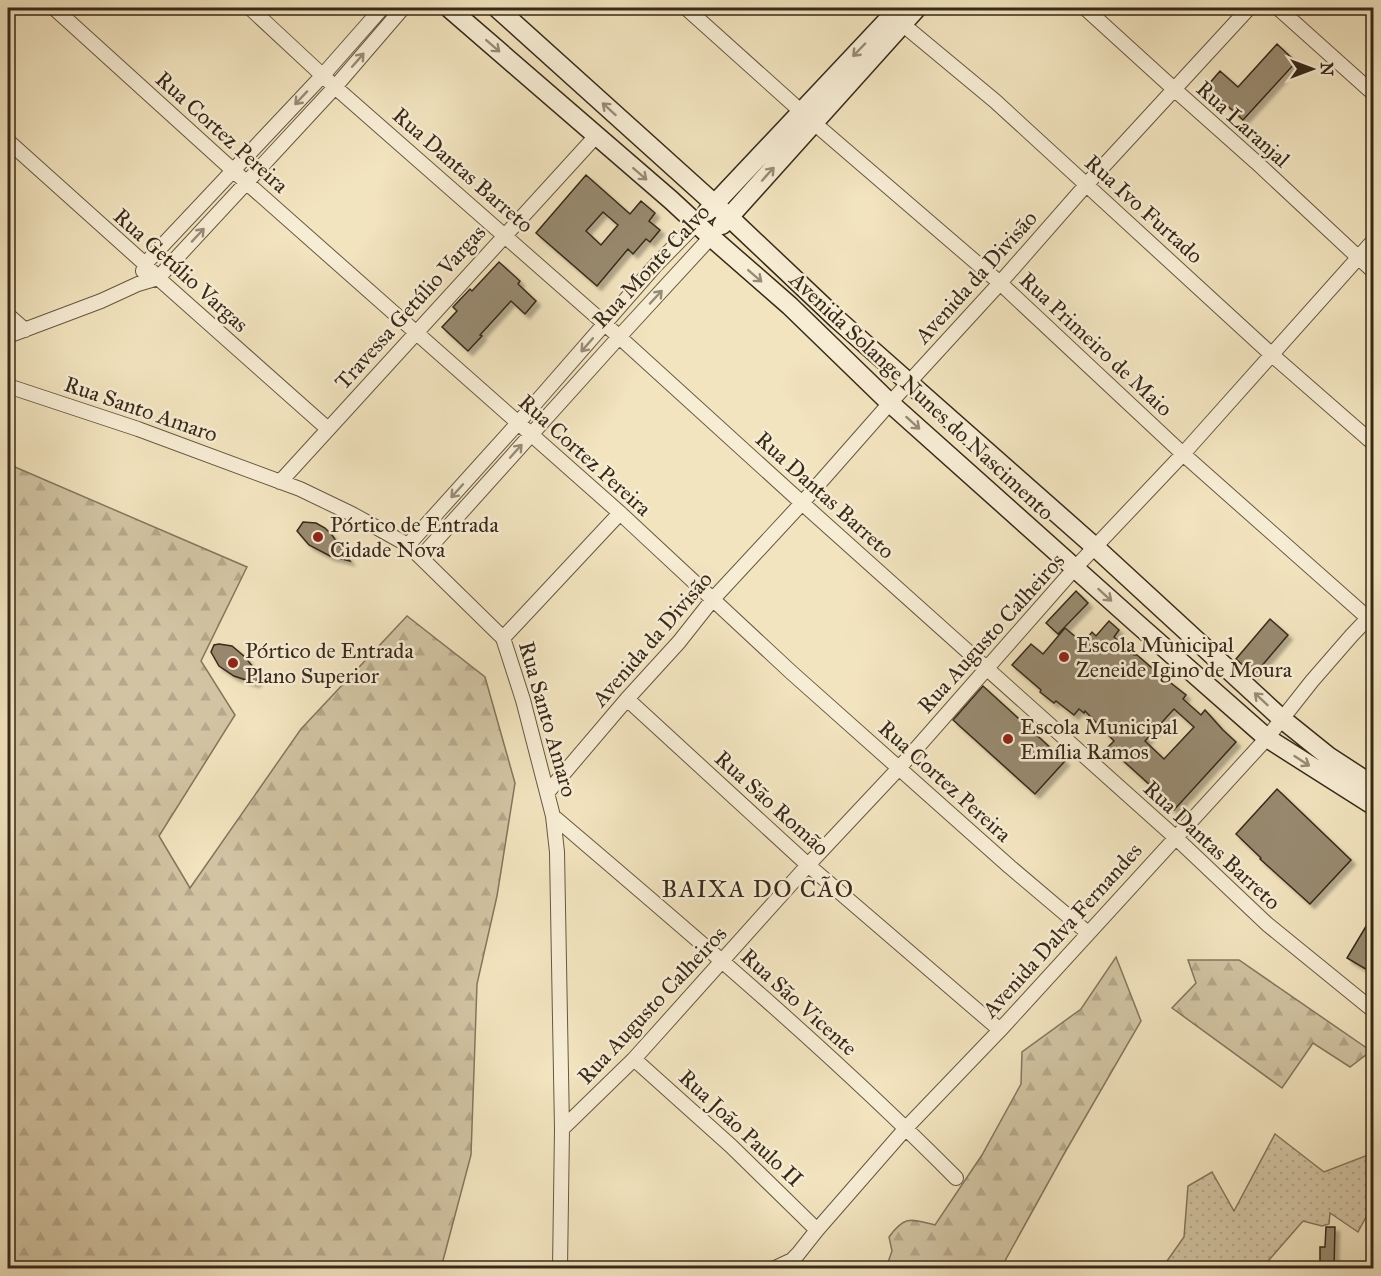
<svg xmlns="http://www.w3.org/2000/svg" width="1381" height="1276" font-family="'IM FELL Great Primer',serif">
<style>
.green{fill:url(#green-dots);stroke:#84765e;stroke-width:1.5}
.forest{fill:url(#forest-firs);stroke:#84765e;stroke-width:1.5}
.building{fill:#988a6f;stroke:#372919;stroke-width:1.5;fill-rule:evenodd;filter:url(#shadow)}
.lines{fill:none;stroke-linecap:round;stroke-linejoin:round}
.street-casing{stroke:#665842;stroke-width:16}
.secondary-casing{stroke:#372919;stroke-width:21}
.street{stroke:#f7edd5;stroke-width:14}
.secondary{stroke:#f7edd5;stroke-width:18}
.oneway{stroke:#978b77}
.poi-dot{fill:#8f2418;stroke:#f7edd5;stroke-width:2}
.labels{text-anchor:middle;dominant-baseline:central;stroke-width:5;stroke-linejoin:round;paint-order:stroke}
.street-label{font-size:22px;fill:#372919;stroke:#f7edd5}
.poi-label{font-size:22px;fill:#372919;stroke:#f7edd5;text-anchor:start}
.neighbourhood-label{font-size:24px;letter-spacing:1.5px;fill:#372919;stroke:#f7edd5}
</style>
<defs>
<pattern id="green-dots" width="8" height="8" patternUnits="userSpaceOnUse" patternTransform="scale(1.5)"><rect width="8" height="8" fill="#d2c4a3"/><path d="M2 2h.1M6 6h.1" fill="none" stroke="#b5a88c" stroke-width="1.8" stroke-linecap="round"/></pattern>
<pattern id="forest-firs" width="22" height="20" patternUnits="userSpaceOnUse" patternTransform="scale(1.5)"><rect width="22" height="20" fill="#d2c4a3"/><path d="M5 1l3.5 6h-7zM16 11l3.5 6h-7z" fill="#b5a88c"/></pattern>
<filter id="shadow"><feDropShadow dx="4.5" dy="4.5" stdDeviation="1.5" flood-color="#0004"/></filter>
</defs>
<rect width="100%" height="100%" fill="#f2e4bf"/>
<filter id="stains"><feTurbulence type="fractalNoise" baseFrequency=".00333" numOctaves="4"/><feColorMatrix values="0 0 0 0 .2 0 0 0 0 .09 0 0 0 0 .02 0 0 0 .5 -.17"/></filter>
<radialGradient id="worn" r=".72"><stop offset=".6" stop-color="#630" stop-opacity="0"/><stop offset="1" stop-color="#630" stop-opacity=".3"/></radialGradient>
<path class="green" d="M 1275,1134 L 1324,1172 L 1373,1153 L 1373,1204 L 1358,1232 L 1330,1213 L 1329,1224 L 1322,1226 L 1303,1221 L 1262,1268 L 1162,1268 L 1184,1237 L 1188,1186 L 1212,1172 L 1234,1211 Z"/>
<path class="forest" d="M 8,464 L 247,567 L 201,661 L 235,715 L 159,836 L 190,888 L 301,729 L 407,616 L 485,677 L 515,783 L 497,896 L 477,984 L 471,1155 L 441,1268 L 8,1268 Z
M 1116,957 L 1141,1021 L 1064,1154 L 1001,1268 L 886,1268 L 892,1251 L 889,1237 C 905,1215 911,1219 935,1225 L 982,1155 L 1021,1084 L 1022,1052 L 1081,1009 Z
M 1188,960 L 1239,960 L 1371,1051 L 1350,1067 L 1313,1043 L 1282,1088 L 1172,1008 L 1196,983 Z"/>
<path class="building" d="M 1277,44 L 1296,62 L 1243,120 L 1220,99 L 1214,106 L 1201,93 L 1220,71 L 1238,87 Z
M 586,175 L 630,214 L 641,201 L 655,213 L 649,221 L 660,230 L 650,242 L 646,239 L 633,254 L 628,249 L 597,286 L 536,233 ZM 603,212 L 618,225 L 601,245 L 586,231 Z
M 499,262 L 520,281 L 518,284 L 536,301 L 525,314 L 511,301 L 480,335 L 482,336 L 468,351 L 442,327 L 457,311 L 453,307 L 470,289 L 472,291 Z
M 303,522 L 316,523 L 325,528 L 332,535 L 350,561 L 330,556 L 309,545 L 297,531 Z
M 1076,591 L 1088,603 L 1058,634 L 1046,623 Z
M 1270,619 L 1288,635 L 1254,675 L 1236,659 Z
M 1109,621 L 1119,630 L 1114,637 L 1134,655 L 1137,655 L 1167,681 L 1167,680 L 1186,695 L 1183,699 L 1201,715 L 1205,710 L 1223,730 L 1236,742 L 1174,810 L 1161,798 L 1162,796 L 1108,747 L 1114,741 L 1085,711 L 1084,713 L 1079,709 L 1074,715 L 1056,701 L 1054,703 L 1040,692 L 1041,690 L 1012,665 L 1031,644 L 1043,654 L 1065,628 L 1083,643 L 1092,632 L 1096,636 ZM 1174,709 L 1194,727 L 1164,759 L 1145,741 Z
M 219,644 L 232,646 L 245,657 L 260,676 L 255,683 L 234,676 L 219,666 L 211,652 L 214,645 Z
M 983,686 L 1065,761 L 1035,794 L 953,720 Z
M 1277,789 L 1351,860 L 1310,904 L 1260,859 L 1261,858 L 1236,834 Z
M 1374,913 L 1374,974 L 1347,958 Z
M 1326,1227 L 1335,1227 L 1334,1269 L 1320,1269 L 1320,1247 L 1325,1247 Z"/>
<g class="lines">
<defs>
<path id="street" d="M 54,8 L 247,183 L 620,513 L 792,673 L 1010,867 L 1088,933
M 250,8 L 335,87 L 605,324 L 802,503 L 1175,837 L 1267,924 L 1374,1011
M 686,8 L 814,123 L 1000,283 L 1183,454 L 1368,618
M 883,8 L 995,101 L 1271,354 L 1374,444
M 1085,8 L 1174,89 L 1256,162 L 1374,272
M 1278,8 L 1374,94
M 8,141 L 145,264 L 158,278 L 328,429
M 143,271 L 145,264 L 323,75 L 382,8
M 8,315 L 25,330
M 8,336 L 101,301 L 138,284 L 158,278 L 335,87 L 403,8
M 8,386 L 138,429 L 300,489 L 352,514 L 408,545 L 503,638 L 523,700 L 553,816 L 557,852 L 562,1129 L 560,1268
M 280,482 L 596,136
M 408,545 L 518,423 L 655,266 L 696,224
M 421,557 L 619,337 L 711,237
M 503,638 L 620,513
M 627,699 L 808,865 L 1000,1030
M 547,793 L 627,699 L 679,642 L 713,599 L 802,503 L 890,403 L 1000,283 L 1086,185 L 1249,8
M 553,816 C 690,933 829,1050 956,1178
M 634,1059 L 731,1146 L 817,1230
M 562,1129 L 634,1059 L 808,865 L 900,767 L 1075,568 L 1183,454 L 1374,240
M 775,1268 L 792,1260 L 798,1254 L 817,1230 L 906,1128 L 1000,1030 L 1267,738 L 1312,681 L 1352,635 L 1373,613"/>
<path id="secondary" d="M 449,8 L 671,200 L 711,237 L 790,306 L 890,403 L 1134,621 L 1267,738 L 1374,806
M 497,8 L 729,217 L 838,320 L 1095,547 L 1282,719 L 1328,756 L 1374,786
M 707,212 L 899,8
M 722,225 L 917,8"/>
</defs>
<use href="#street" class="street-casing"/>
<use href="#secondary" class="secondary-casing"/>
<use href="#street" class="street"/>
<use href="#secondary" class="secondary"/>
</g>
<defs><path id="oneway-shaft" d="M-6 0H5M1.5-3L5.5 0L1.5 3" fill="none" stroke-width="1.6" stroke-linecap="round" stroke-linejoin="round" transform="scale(1.5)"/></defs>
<g class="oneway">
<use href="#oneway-shaft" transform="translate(493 46) rotate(41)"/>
<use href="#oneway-shaft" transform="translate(859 50) rotate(134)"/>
<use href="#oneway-shaft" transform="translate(358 60) rotate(-49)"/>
<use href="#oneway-shaft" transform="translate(301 98) rotate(133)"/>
<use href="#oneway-shaft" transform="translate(609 109) rotate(-138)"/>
<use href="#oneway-shaft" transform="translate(640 174) rotate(41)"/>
<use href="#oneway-shaft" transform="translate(768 174) rotate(-48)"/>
<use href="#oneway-shaft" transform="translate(198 235) rotate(-47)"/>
<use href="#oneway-shaft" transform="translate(755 276) rotate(41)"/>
<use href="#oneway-shaft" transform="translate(656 297) rotate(-47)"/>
<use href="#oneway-shaft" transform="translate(587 345) rotate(131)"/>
<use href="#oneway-shaft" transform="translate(913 423) rotate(42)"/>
<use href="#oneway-shaft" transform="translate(516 451) rotate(-48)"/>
<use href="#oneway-shaft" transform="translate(457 491) rotate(132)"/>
<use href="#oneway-shaft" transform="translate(1105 595) rotate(42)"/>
<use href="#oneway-shaft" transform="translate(1261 699) rotate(-137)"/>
<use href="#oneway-shaft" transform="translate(1302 761) rotate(33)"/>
</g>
<g class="poi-dot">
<circle cx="318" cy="537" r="6"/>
<circle cx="1064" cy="657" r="6"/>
<circle cx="233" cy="663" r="6"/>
<circle cx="1008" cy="739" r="6"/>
</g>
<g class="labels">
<g class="street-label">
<text transform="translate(1243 124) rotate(42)">Rua Laranjal</text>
<text transform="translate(222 132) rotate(42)">Rua Cortez Pereira</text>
<text transform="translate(463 170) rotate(41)">Rua Dantas Barreto</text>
<text transform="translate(1144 209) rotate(42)">Rua Ivo Furtado</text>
<text transform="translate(651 266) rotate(-47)">Rua Monte Calvo</text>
<text transform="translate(181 270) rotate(42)">Rua Getúlio Vargas</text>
<text transform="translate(976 277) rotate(-48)">Avenida da Divisão</text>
<text transform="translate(410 307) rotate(-48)">Travessa Getúlio Vargas</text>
<text transform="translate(1096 344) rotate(43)">Rua Primeiro de Maio</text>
<text transform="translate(922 396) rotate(43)">Avenida Solange Nunes do Nascimento</text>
<text transform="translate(141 409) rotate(19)">Rua Santo Amaro</text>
<text transform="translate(585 455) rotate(42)">Rua Cortez Pereira</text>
<text transform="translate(825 495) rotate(42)">Rua Dantas Barreto</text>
<text transform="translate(991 633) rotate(-48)">Rua Augusto Calheiros</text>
<text transform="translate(652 639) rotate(-49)">Avenida da Divisão</text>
<text transform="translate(548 719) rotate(74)">Rua Santo Amaro</text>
<text transform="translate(945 781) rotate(42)">Rua Cortez Pereira</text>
<text transform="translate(772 803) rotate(42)">Rua São Romão</text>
<text transform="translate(1212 845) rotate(43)">Rua Dantas Barreto</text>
<text transform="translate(1062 930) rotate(-48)">Avenida Dalva Fernandes</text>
<text transform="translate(799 1002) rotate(42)">Rua São Vicente</text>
<text transform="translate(652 1005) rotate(-47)">Rua Augusto Calheiros</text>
<text transform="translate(741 1128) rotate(43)">Rua João Paulo II</text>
</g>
<g class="poi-label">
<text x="330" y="524">Pórtico de Entrada<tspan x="330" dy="25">Cidade Nova</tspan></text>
<text x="1076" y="644">Escola Municipal<tspan x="1076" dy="25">Zeneide Igino de Moura</tspan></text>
<text x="245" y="650">Pórtico de Entrada<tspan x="245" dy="25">Plano Superior</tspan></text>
<text x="1020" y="726">Escola Municipal<tspan x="1020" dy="25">Emília Ramos</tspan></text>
</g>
<g class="neighbourhood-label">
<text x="758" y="889">BAIXA DO CÃO</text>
</g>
</g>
<rect width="1381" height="1276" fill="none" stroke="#f2e4bf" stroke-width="30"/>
<rect x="9" y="9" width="1363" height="1258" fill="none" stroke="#372919" stroke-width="3"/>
<rect x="15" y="15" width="1351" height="1246" fill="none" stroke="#372919" stroke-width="1.5"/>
<g transform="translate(1312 69) rotate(90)" stroke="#f7edd5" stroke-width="4.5" paint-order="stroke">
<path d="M0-4.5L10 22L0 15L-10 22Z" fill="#372919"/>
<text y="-9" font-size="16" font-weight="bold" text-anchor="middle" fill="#372919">N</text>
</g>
<rect width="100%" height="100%" filter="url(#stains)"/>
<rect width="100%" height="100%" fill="url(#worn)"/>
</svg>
